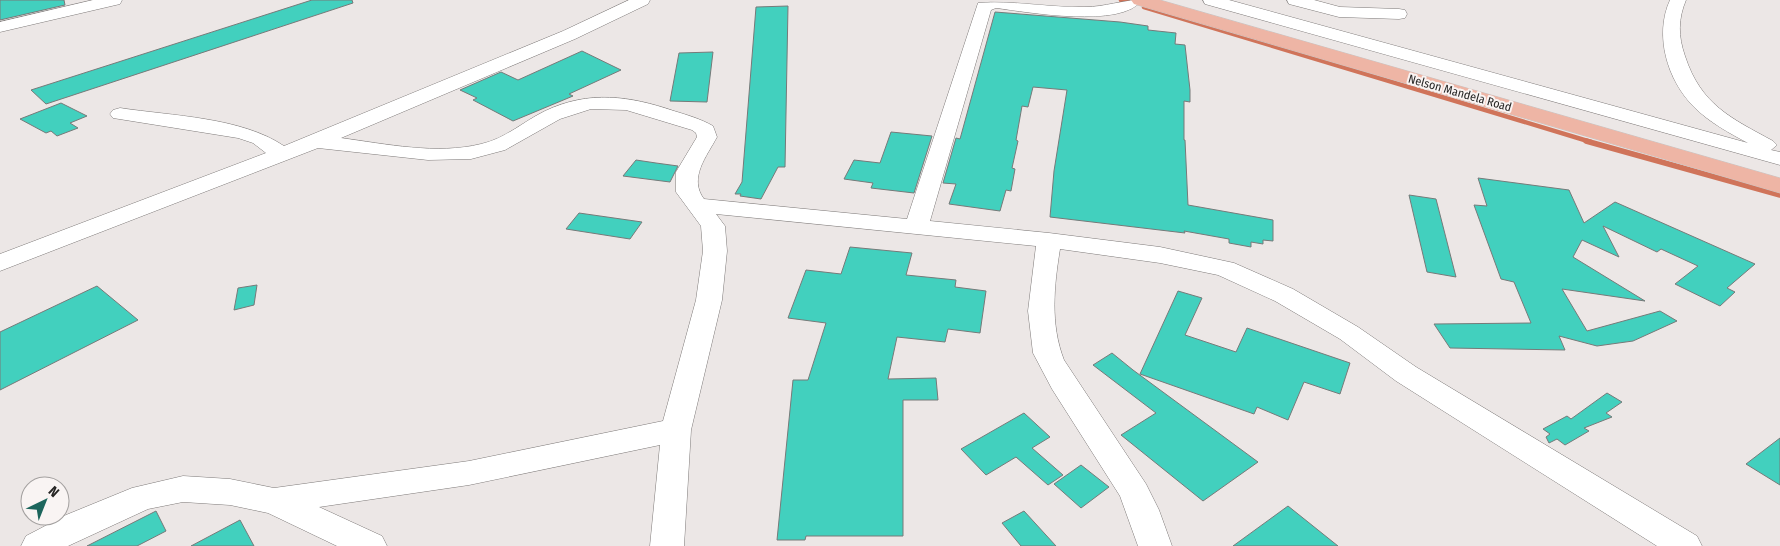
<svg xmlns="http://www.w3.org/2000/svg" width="1780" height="546" font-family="'Fira Sans Condensed',sans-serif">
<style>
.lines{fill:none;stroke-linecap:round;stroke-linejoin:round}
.stream-far1{stroke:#d0745a;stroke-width:4.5}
.stream{stroke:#d0745a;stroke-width:5.5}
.building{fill:#42d0be;stroke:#767a79}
.minor-casing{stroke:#7e7a79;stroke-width:1}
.major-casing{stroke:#c6c6c6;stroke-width:1}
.minor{fill:#fff;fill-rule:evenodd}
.major{fill:#eeb5a5;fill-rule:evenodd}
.labels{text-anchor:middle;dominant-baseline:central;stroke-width:4;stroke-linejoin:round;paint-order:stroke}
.far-street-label{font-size:12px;fill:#252423;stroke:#f9f4f3}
</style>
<rect width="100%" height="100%" fill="#ece7e6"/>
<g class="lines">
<path class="stream-far1" d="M 1121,0 L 1134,4
M 1144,7 L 1591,142"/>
<path class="stream" d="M 1586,141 L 1780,195"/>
</g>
<path class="building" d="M 0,0 L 64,0 L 65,5 L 0,20 Z
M 312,0 L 352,0 L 353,3 L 46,104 L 31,90 Z
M 788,6 L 785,167 L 778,167 L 761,199 L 740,196 L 741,194 L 735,194 L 742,182 L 756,7 Z
M 995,12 L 1120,22 L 1148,26 L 1148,30 L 1176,33 L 1175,44 L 1185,45 L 1190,90 L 1190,102 L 1184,101 L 1184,140 L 1185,140 L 1188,205 L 1273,220 L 1273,241 L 1263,240 L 1263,244 L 1251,242 L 1251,247 L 1229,243 L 1229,239 L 1184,231 L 1185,233 L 1050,217 L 1054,171 L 1067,90 L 1033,87 L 1028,107 L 1022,106 L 1016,140 L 1018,141 L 1012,168 L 1015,169 L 1011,191 L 1006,190 L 1000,211 L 949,204 L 956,184 L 943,183 L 956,138 L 960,139 Z
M 582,51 L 621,70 L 569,94 L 573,96 L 513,121 L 473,100 L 477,98 L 460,90 L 501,72 L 518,80 Z
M 713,52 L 707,102 L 670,101 L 679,53 Z
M 61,103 L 87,116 L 70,123 L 78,128 L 57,136 L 51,131 L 46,133 L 20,119 Z
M 891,132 L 932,136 L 914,193 L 871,188 L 873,183 L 844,179 L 854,160 L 880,163 Z
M 636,160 L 656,163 L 678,166 L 670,182 L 623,176 Z
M 1478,178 L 1569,190 L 1584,223 L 1615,202 L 1755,264 L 1727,288 L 1735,292 L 1720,306 L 1675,284 L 1698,266 L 1661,249 L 1657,252 L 1603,226 L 1619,257 L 1582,240 L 1573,257 L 1645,301 L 1562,289 L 1587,331 L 1660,311 L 1677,321 L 1633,341 L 1597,346 L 1559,336 L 1565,350 L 1450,348 L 1434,324 L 1531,323 L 1514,282 L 1501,279 L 1474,205 L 1487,206 Z
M 1409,195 L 1436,199 L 1456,277 L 1427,272 Z
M 579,213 L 642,222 L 630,239 L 566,229 Z
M 850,247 L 912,253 L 906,275 L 956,280 L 955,287 L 986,291 L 980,333 L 948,329 L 945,342 L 897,337 L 888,379 L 936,378 L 938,400 L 903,400 L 903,536 L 806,536 L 805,540 L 777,540 L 793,380 L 808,380 L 826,323 L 788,318 L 806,270 L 841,274 Z
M 257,285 L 254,305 L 234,310 L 238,288 Z
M 97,286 L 138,320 L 0,390 L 0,332 Z
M 1178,291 L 1202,298 L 1185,335 L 1236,352 L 1247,328 L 1350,363 L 1340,394 L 1304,382 L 1288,420 L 1257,407 L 1254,414 L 1140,374 Z
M 1112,353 L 1133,370 L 1258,462 L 1203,501 L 1121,435 L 1156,413 L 1093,365 Z
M 1607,393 L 1622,402 L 1606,413 L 1612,417 L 1584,428 L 1589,431 L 1565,445 L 1557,439 L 1549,443 L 1546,437 L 1550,434 L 1543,429 L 1567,416 L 1571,419 Z
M 1024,413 L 1050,437 L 1032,448 L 1063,475 L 1048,485 L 1016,457 L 986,475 L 961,449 Z
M 1780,438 L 1780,485 L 1746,464 Z
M 1081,465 L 1109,487 L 1081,508 L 1054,484 Z
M 1288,506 L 1338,546 L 1233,546 Z
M 156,511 L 166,531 L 137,546 L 87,546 Z
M 1024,511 L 1056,546 L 1021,546 L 1002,523 Z
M 240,520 L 254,546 L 191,546 Z"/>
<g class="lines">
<defs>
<path id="minor" d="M 93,0 L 122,0 L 120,4 L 0,32 L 0,22 Z
M 629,0 L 650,0 L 648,4 L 575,39 L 341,138 C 386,144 437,155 481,144 C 505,139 524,121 545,111 C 589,90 630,96 674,111 C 687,115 701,119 713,126 L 717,137 C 707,156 688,178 704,199 L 907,219 L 978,3 C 1011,0 1051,8 1085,7 C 1105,7 1122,0 1142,0 C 1122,29 1027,12 996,8 L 991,10 L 930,221 L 1049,233 L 1160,247 L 1234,263 L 1293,289 L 1358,327 L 1416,367 L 1697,536 L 1702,546 L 1657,546 L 1396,381 L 1340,339 L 1275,301 L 1218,275 L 1160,263 L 1060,249 C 1054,286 1050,324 1064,360 L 1146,484 L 1159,510 L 1172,546 L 1138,546 L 1120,496 L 1052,389 L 1033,353 L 1028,311 L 1036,246 L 716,214 L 725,226 L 727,251 L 722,300 L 691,430 L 684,546 L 650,546 L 660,445 L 469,485 L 319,507 L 382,536 L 387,546 L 337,546 L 268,513 L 230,505 L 183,502 L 148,509 L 68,546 L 21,546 L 26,536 L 66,515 L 132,488 L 183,476 L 230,479 L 274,488 L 469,461 L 663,421 L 696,300 L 703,251 L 701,226 L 676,192 L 676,172 L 697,137 L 696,133 L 692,130 L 626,110 L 591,109 L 560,119 L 505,150 L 471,159 L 428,160 L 318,148 L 0,271 L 0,254 L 266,153 L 253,143 L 238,138 L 113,118 L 110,114 L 113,110 L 120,108 C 172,116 241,117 284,146 L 563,31 Z
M 1203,0 L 1229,0 L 1748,143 C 1729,133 1709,122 1694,107 C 1667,80 1654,35 1670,0 L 1686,0 C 1678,19 1678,36 1685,56 C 1701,105 1731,118 1773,141 L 1777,145 L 1771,150 L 1780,152 L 1780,165 L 1205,4 Z
M 1287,0 L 1314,0 L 1340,7 L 1399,9 L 1405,10 L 1407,14 L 1405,18 L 1399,19 L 1339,17 L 1289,4 Z"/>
<path id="major" d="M 1131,0 L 1160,0 L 1780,178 L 1780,193 L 1134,4 Z"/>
</defs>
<use href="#minor" class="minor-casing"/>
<use href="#major" class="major-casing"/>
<use href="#minor" class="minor"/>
<use href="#major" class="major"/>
</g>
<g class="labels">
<g class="far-street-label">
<text transform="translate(1460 93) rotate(16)">Nelson Mandela Road</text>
</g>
</g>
<g transform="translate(45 501) rotate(43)"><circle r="24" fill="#f9f4f3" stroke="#a4a1a0"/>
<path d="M0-4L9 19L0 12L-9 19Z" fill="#1c655c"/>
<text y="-8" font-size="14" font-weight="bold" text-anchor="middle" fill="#252423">N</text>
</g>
</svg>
